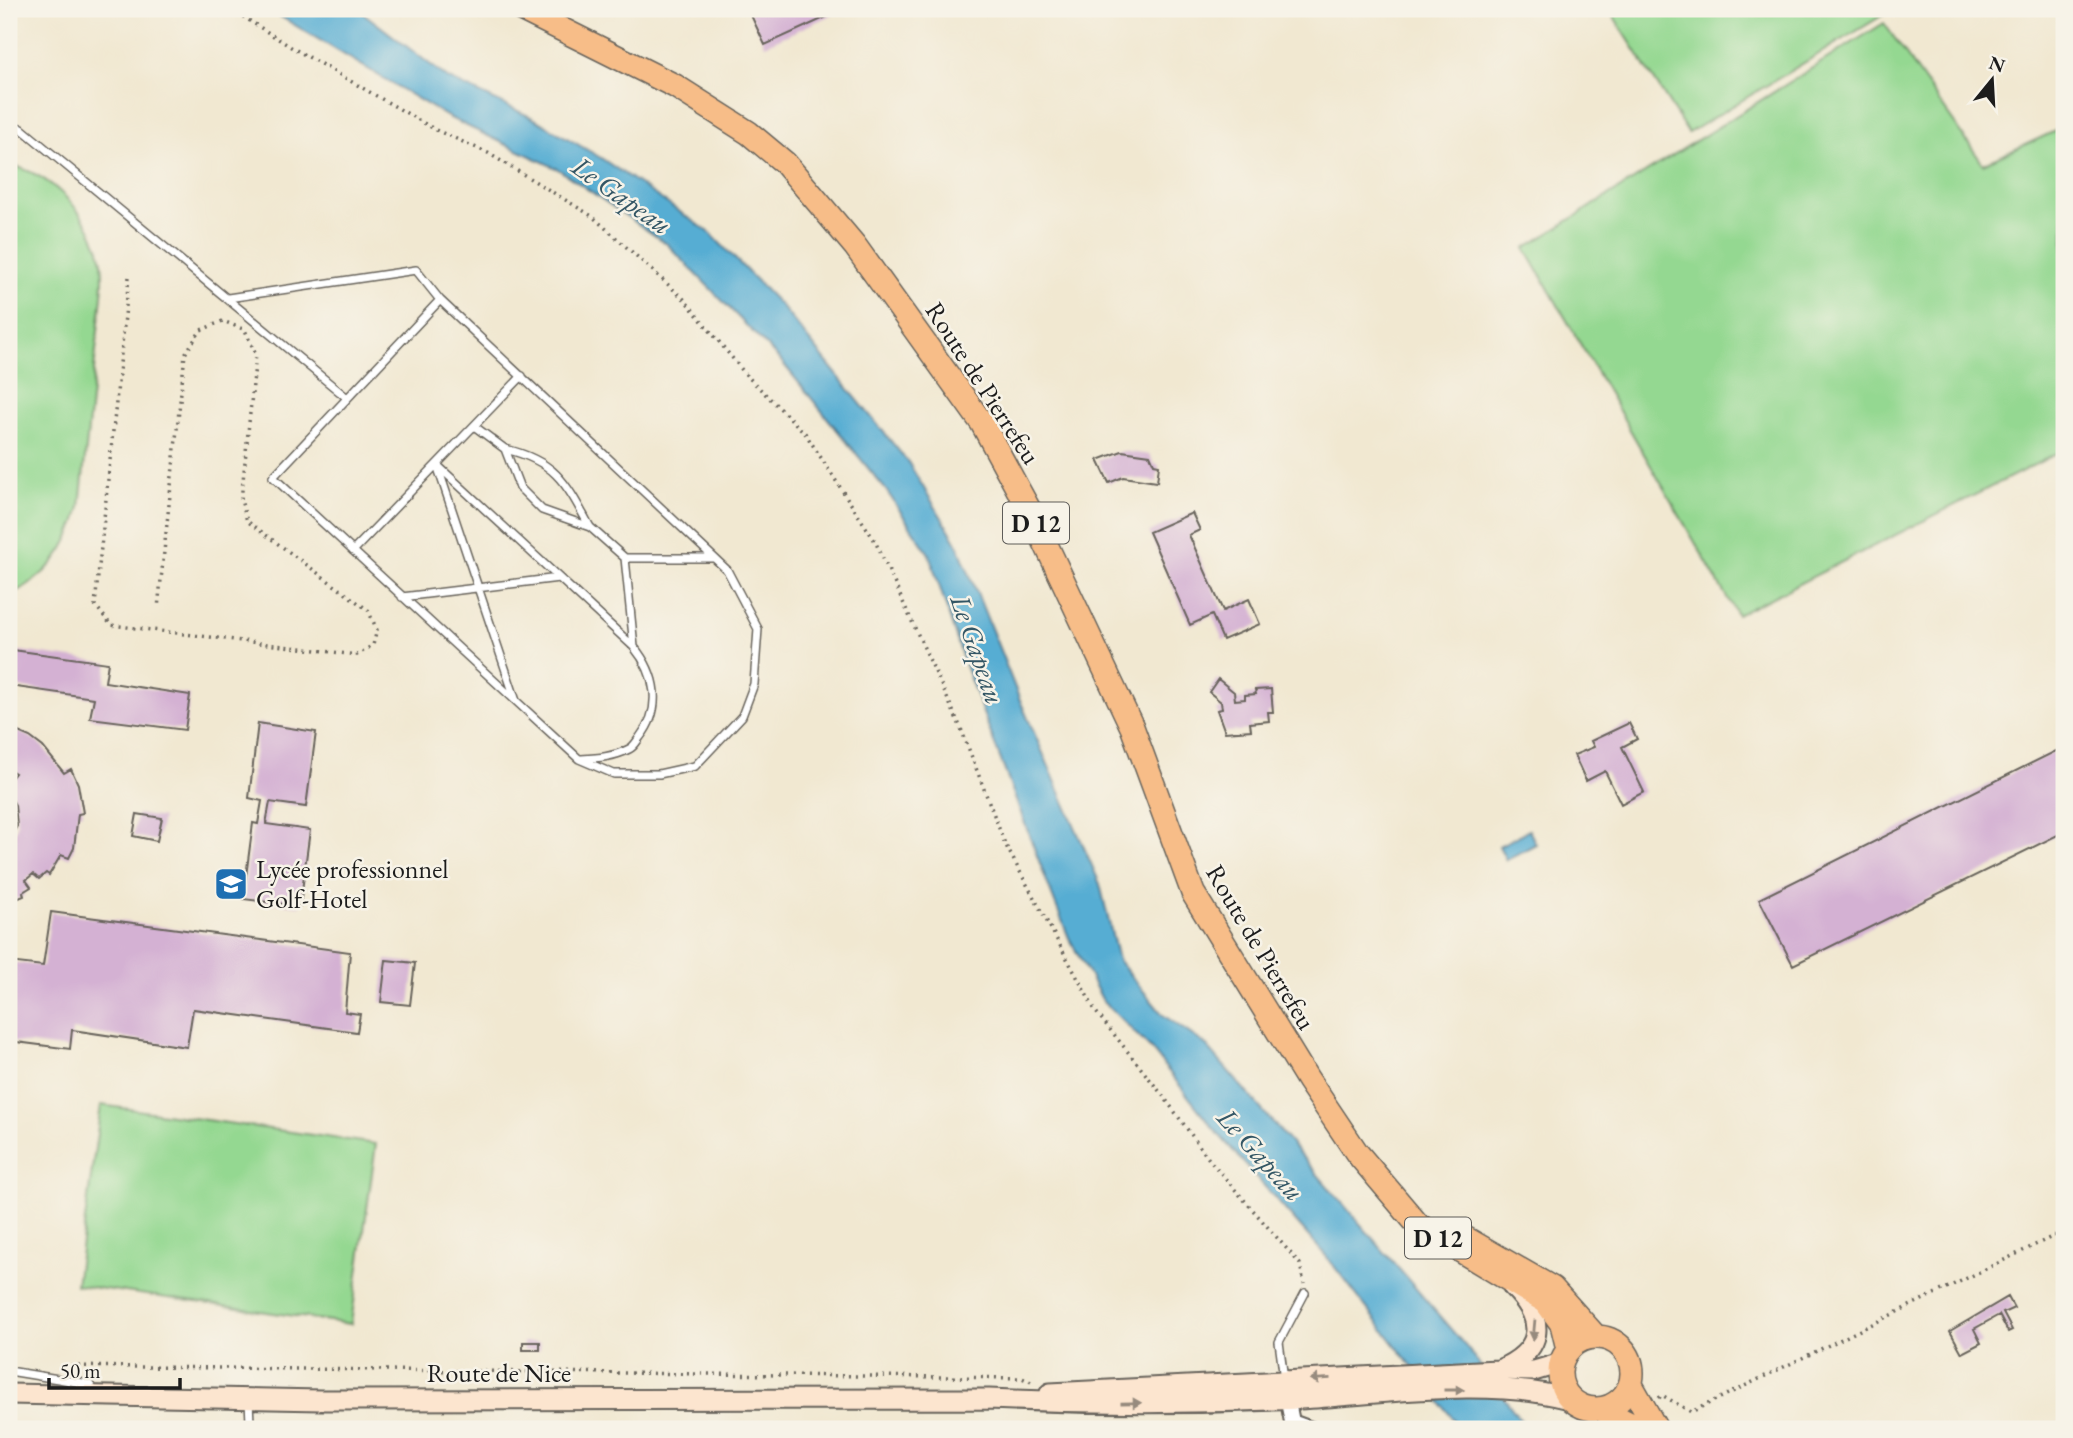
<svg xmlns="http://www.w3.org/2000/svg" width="2073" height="1438" font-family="'EB Garamond',serif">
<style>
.green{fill:#94d891;stroke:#587a56;stroke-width:2}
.water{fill:#56add3;stroke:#396478;stroke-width:2}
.building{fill:#d4b1d3}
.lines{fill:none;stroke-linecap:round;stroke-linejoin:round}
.lane-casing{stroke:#67635b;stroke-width:10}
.street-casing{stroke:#67635b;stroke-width:18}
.secondary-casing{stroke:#67635b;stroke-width:23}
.primary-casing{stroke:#67635b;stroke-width:26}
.path{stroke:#67635b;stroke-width:3.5;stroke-dasharray:2 5;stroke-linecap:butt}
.lane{stroke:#fff;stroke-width:7}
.street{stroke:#fff;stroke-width:14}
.secondary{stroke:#fce5cf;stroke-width:19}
.primary{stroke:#f7bd88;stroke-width:23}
.oneway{fill:#978b7e}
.labels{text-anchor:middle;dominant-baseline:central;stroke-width:5;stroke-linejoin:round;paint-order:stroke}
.shield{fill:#f7f3e8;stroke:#5e5c59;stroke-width:2}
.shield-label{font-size:24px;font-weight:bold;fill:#1c1c1c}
.street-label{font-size:26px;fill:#1c1c1c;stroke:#f7f3e8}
.poi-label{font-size:26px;fill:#1c1c1c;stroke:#f7f3e8;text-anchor:start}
.water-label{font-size:28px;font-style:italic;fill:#335665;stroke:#f7f3e8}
</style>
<rect width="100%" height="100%" fill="#f7f3e8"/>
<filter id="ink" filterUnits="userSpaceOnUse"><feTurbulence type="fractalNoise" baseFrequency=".0143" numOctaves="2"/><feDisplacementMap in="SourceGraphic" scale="14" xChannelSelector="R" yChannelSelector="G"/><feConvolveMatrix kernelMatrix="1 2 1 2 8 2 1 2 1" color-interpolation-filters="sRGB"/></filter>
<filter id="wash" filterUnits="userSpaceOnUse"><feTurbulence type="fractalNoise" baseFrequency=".00686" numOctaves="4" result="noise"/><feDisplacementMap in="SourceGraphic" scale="28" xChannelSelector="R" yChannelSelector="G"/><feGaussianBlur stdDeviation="1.57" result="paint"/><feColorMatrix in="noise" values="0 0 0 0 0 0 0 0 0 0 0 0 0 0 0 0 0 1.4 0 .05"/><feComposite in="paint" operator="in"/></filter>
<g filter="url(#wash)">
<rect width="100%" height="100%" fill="#f1e8d1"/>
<path class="green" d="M 1609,9 L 1893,9 L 1688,133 Z
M 1884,23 L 1983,164 L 2064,127 L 2064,450 L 1737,615 L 1525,248 Z
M 9,165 C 50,173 86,211 99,250 C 108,276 99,313 97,341 C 91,396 86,452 80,507 C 70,547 48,578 9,595 Z
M 101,1105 L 376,1144 L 351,1324 L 76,1285 Z"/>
<path class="water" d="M 268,9 L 358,9 L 449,79 L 533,118 L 601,158 L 709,232 L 782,307 L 908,462 L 956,541 L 1022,705 L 1100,884 L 1118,960 L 1163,1015 L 1205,1044 L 1468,1349 L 1527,1429 L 1461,1429 L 1326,1256 L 1214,1129 L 1151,1049 L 1103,1001 L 1069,938 L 1050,890 L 966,668 L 929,554 L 886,490 L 782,362 L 667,244 L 558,169 L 448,117 Z
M 1529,830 L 1536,844 L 1506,860 L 1499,846 Z"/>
<g id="blocks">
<path class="building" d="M 748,9 L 844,9 L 765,45 Z
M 1122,451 L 1150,455 L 1154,464 L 1159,465 L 1157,482 L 1123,477 L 1109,483 L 1098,460 Z
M 1192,513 L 1200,530 L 1189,535 L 1223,611 L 1249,599 L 1260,624 L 1223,640 L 1212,615 L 1190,625 L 1149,532 Z
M 13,650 L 108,663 L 105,682 L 190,695 L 185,730 L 90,718 L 94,698 L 9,686 Z
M 1218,679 L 1234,692 L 1235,700 L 1245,699 L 1245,695 L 1256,694 L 1255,690 L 1271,689 L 1273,712 L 1268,712 L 1269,721 L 1250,723 L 1251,730 L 1225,732 L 1217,710 L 1222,709 L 1221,702 L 1209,692 Z
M 258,723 L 316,732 L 306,807 L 270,802 L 266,824 L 310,830 L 300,906 L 243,899 L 253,823 L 258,824 L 262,801 L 249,798 Z
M 1629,723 L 1637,739 L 1622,747 L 1644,792 L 1621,804 L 1605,771 L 1586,781 L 1574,755 L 1594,747 L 1591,741 Z
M 9,728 L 30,737 L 43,747 L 64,773 L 71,769 L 78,784 L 83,813 L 78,814 L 74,848 L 69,858 L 61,855 L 49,875 L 46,873 L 39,879 L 33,874 L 26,880 L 31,887 L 23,892 L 24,896 L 9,902 L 9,840 L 17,826 L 15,805 L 9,794 L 9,781 L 15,773 L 9,769 Z
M 2064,747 L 2064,832 L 1793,965 L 1759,899 Z
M 137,814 L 162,818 L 157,841 L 133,836 Z
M 51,912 L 350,952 L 345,1012 L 360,1014 L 357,1032 L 193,1009 L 187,1047 L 72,1030 L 70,1049 L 9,1041 L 9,962 L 43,966 Z
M 386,960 L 415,963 L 410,1005 L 381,1002 Z
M 2008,1297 L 2014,1308 L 2003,1313 L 2012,1330 L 2008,1332 L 1999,1315 L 1974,1329 L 1981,1343 L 1962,1353 L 1950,1331 Z
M 523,1342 L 540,1342 L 540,1350 L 523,1350 Z"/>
</g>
</g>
<g filter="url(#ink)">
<use href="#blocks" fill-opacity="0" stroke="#67635b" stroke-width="2"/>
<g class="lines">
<defs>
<path id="lane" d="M 9,123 L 22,129 L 346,397
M 228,298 L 416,270 L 440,300
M 440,300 L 727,570 L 758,629 L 754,684 L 742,716 L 695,766 L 659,774 L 614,774 L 579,759 L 273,477 Z
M 474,426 L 505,449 L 520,488 L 542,510 L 590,527 L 625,558 L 714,558
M 505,449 C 556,461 566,483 590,527
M 353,551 L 522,376
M 625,558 L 634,647
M 402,597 L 559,578
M 516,701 L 437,465 L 634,647 C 656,674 663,708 640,737 C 637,741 634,747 629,749 C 614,757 597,758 581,759
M 9,1371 L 89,1384 L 97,1394
M 1284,1379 L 1279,1342 L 1305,1293
M 249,1400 L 250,1423 L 254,1427 L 264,1429"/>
<path id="street" d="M 1286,1392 L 1292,1422 L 1311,1429"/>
<path id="secondary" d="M 1499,1370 C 1544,1350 1547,1321 1513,1287
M 1050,1393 L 1498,1370 L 1534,1371 L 1561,1363
M 9,1394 L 321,1400 L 989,1399 C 1092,1404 1196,1404 1299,1399 C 1385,1394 1486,1377 1570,1399"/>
<path id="primary" d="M 521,9 L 675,86 L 749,133 L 785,163 L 855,246 L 982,423 L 1033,517 L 1132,727 L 1193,893 L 1308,1080 L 1357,1153 L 1418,1225 L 1546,1302 L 1562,1324 L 1568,1349
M 1465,1238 L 1552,1288 L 1596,1337
M1560 1373a36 36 0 1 1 72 0a36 36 0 1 1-72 0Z
M 1631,1385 L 1656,1429
M 1602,1410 L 1640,1429"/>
</defs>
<use href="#lane" class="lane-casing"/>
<use href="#street" class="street-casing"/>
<use href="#secondary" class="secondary-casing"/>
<use href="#primary" class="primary-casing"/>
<path class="path" d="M 231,9 L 291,47 L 436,130 L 488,153 L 592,216 L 684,299 L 747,376 L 805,433 L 875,541 L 960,726 L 1005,844 L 1096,1012 L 1164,1097 L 1211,1162 L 1300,1264 L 1304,1284
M 129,277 L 95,605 L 111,625 L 357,655 L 373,645 L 377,630 L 368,610 L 247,521 L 241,500 L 256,355 L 245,330 L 223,321 L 201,330 L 185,354 L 158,608
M 64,1366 L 1022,1378 L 1031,1382
M 1659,1398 L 1662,1395 L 1691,1412 L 2064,1231"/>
<use href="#lane" class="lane"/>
<use href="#street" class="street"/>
<use href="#secondary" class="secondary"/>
<use href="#primary" class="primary"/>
</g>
<defs><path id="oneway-solid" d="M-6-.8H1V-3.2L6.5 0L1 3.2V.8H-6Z" transform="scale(1.75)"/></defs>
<g class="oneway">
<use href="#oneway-solid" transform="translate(1534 1330) rotate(95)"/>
<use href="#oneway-solid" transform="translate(1320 1379) rotate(177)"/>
<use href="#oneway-solid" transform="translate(1454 1390)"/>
<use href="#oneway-solid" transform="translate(1131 1403) rotate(-1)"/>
</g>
</g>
<defs>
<symbol id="school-square" viewBox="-11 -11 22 22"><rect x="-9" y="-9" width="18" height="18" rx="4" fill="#1f6fb2" stroke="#f7f3e8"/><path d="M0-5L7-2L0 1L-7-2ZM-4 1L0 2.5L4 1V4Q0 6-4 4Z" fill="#fff"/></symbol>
</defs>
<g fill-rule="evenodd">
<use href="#school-square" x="212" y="865" width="38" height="38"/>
</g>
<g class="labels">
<g class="shield">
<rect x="1003" y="502.5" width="66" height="41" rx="5"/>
<rect x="1405" y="1217.5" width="66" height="41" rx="5"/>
</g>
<g class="shield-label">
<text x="1036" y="523">D 12</text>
<text x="1438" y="1238">D 12</text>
</g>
<g class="street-label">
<text transform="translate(983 383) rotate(57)">Route de Pierrefeu</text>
<text transform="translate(1261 947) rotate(59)">Route de Pierrefeu</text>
<text x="499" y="1373">Route de Nice</text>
</g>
<g class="poi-label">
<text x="256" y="869">Lycée professionnel<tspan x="256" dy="30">Golf-Hotel</tspan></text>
</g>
<g class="water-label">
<text transform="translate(622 195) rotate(35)">Le Gapeau</text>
<text transform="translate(978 649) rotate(71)">Le Gapeau</text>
<text transform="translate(1261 1154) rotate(48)">Le Gapeau</text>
</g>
</g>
<rect width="2073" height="1438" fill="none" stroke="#f7f3e8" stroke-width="35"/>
<g transform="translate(1992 80) rotate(18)" stroke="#f7f3e8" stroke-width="5" paint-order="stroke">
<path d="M0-5L12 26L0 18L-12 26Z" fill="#1c1c1c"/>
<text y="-10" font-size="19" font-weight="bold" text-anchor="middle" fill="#1c1c1c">N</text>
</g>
<path d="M49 1378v10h131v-10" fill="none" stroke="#1c1c1c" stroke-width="3.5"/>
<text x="60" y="1378" font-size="21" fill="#1c1c1c" stroke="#f7f3e8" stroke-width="5" paint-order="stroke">50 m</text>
</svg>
